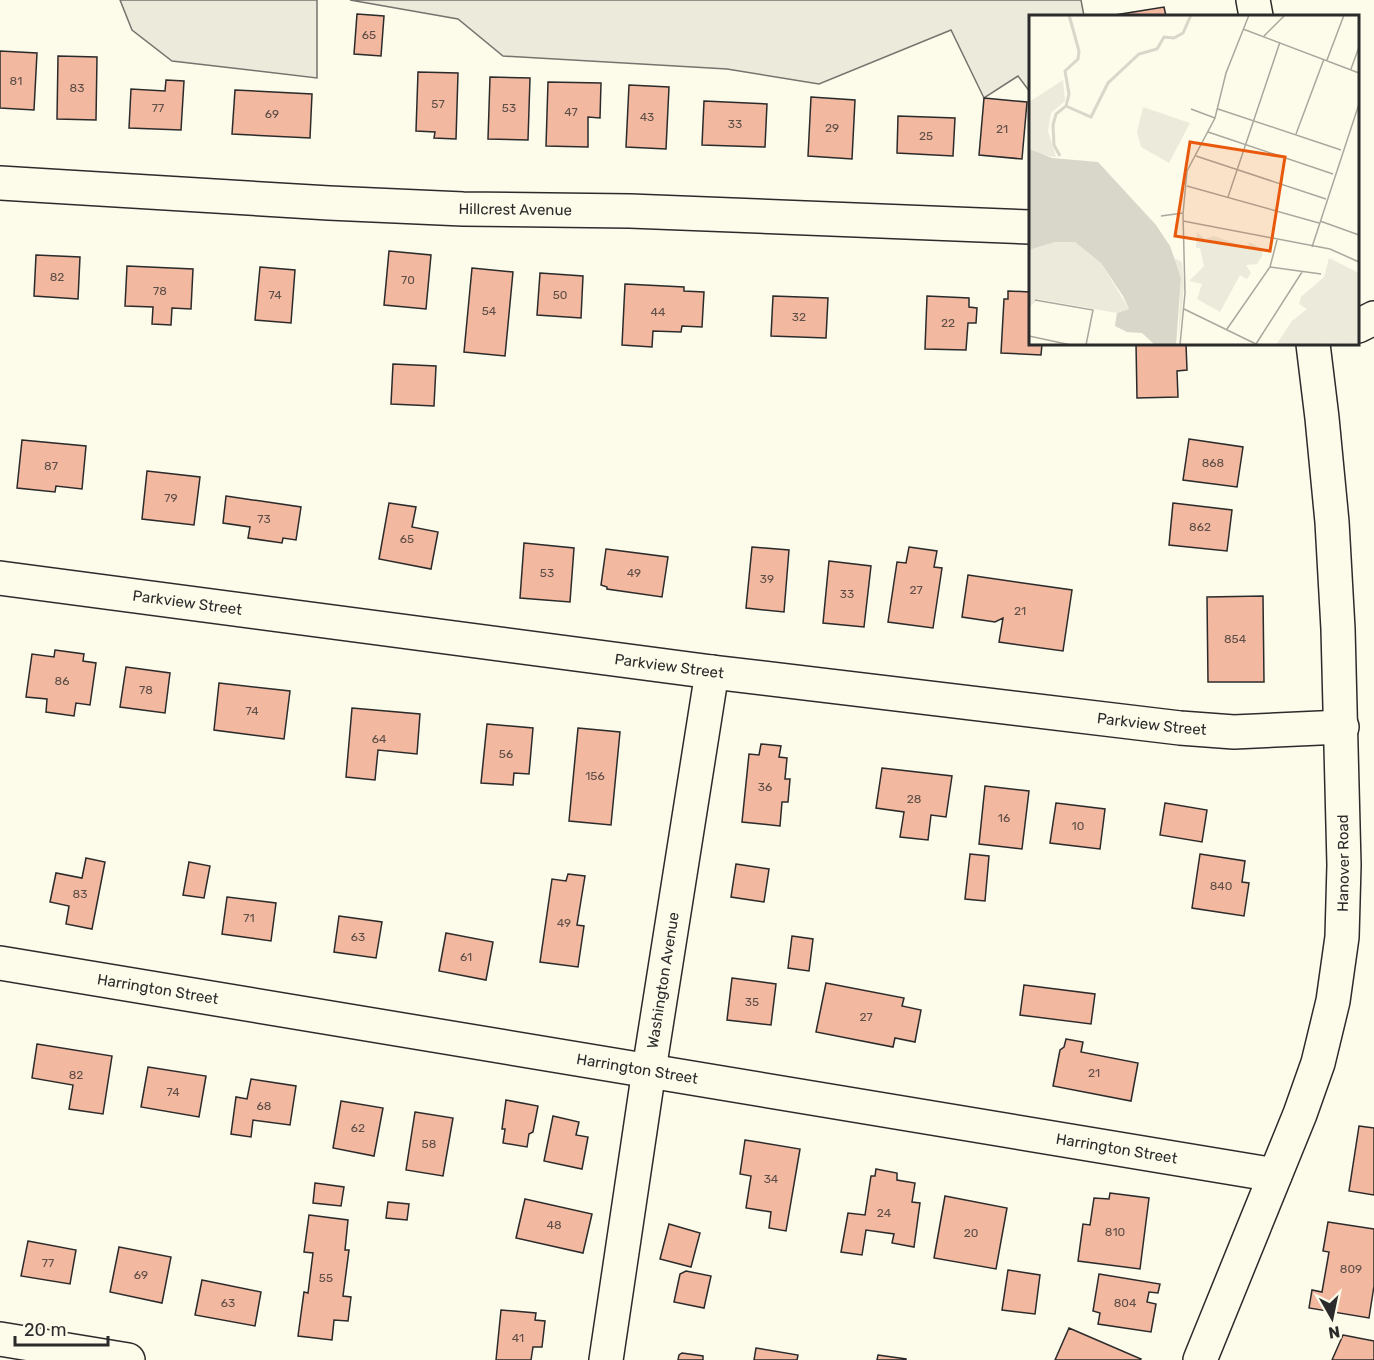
<svg xmlns="http://www.w3.org/2000/svg" width="1374" height="1360" font-family="Rubik,sans-serif">
<style>
.green{fill:#ecebdb;stroke:#74746e;stroke-width:1.5}
.building{fill:#f2b8a0;stroke:#2b2b2b;stroke-width:1.5}
.lines{fill:none;stroke-linecap:round;stroke-linejoin:round}
.minor-casing{stroke:#2b2b2b;stroke-width:36}
.major-casing{stroke:#2b2b2b;stroke-width:36}
.minor{stroke:#fdfbea;stroke-width:33}
.major{stroke:#fdfbea;stroke-width:33}
.labels{text-anchor:middle;dominant-baseline:central;stroke-width:4.5;stroke-linejoin:round;paint-order:stroke}
.number-label{font-size:12px;fill:#5d4e48}
.street-label{font-size:15px;fill:#2b2b2b;stroke:#fdfbea}
.inset-river{fill:none;stroke:#d8d7c9;stroke-width:3}
.inset-road{fill:none;stroke:#a9a89e;stroke-width:1.5}
.view{fill:#e8590c;fill-opacity:0.15;stroke:#e8590c;stroke-width:3}
.inset-edge{fill:none;stroke:#2b2b2b;stroke-width:3}
</style>
<rect width="100%" height="100%" fill="#fdfbea"/>
<path class="green" d="M 120,0 L 317,0 L 317,78 L 172,61 L 132,30 Z
M 350,0 L 1081,0 L 1084,16 L 1030,16 L 1030,92 L 1018,76 L 984,98 L 951,30 L 819,84 L 727,69 L 503,56 L 458,19 Z"/>
<path class="building" d="M 1164,7 L 1166,16 L 1115,16 L 1115,15 Z
M 357,14 L 384,16 L 381,56 L 354,54 Z
M 0,51 L 37,53 L 34,110 L 0,108 Z
M 58,56 L 97,57 L 96,120 L 57,119 Z
M 418,72 L 458,73 L 456,139 L 434,138 L 435,132 L 416,131 Z
M 490,77 L 530,78 L 528,140 L 488,139 Z
M 166,80 L 184,81 L 181,130 L 129,128 L 131,89 L 165,91 Z
M 548,82 L 601,83 L 600,118 L 588,117 L 588,147 L 546,146 Z
M 629,85 L 669,87 L 666,149 L 626,147 Z
M 235,90 L 312,94 L 310,138 L 232,134 Z
M 811,97 L 855,100 L 852,159 L 808,156 Z
M 984,98 L 1027,102 L 1022,159 L 979,155 Z
M 704,101 L 767,104 L 765,147 L 702,145 Z
M 898,116 L 955,118 L 953,156 L 897,153 Z
M 389,251 L 431,255 L 426,309 L 384,305 Z
M 36,255 L 80,257 L 78,299 L 34,296 Z
M 127,266 L 193,269 L 191,309 L 172,308 L 171,325 L 152,324 L 153,307 L 125,306 Z
M 260,267 L 295,270 L 291,323 L 255,320 Z
M 472,268 L 513,272 L 505,356 L 464,352 Z
M 540,273 L 583,276 L 581,318 L 537,315 Z
M 625,284 L 684,287 L 684,291 L 704,292 L 702,327 L 682,326 L 681,332 L 653,331 L 652,347 L 622,345 Z
M 1008,291 L 1030,292 L 1030,344 L 1042,344 L 1041,355 L 1001,353 L 1004,299 L 1008,299 Z
M 773,296 L 828,298 L 826,338 L 771,336 Z
M 927,296 L 969,298 L 969,307 L 977,308 L 976,323 L 968,323 L 966,350 L 925,349 Z
M 1136,344 L 1186,344 L 1187,370 L 1177,371 L 1178,397 L 1137,398 Z
M 393,364 L 436,366 L 434,406 L 391,404 Z
M 1189,439 L 1243,447 L 1237,487 L 1183,480 Z
M 22,440 L 86,446 L 82,489 L 56,486 L 55,492 L 17,488 Z
M 147,471 L 200,477 L 194,525 L 142,519 Z
M 226,496 L 301,507 L 296,540 L 283,538 L 282,543 L 248,538 L 250,527 L 223,523 Z
M 389,503 L 416,507 L 412,527 L 438,532 L 431,569 L 379,559 Z
M 1173,503 L 1232,510 L 1227,551 L 1169,545 Z
M 524,543 L 574,548 L 570,602 L 520,598 Z
M 752,547 L 789,550 L 784,612 L 746,608 Z
M 909,547 L 937,551 L 934,567 L 942,568 L 933,628 L 888,622 L 897,562 L 906,563 Z
M 606,549 L 668,557 L 662,597 L 607,589 L 607,587 L 601,585 Z
M 829,561 L 871,566 L 864,627 L 823,623 Z
M 968,575 L 1072,590 L 1063,651 L 999,642 L 1003,618 L 995,622 L 962,617 Z
M 1263,596 L 1264,682 L 1208,682 L 1207,597 Z
M 55,650 L 84,654 L 83,661 L 96,663 L 90,705 L 76,703 L 74,716 L 46,712 L 47,699 L 26,697 L 32,654 L 54,657 Z
M 126,667 L 170,673 L 165,713 L 120,707 Z
M 219,683 L 290,691 L 284,739 L 214,730 Z
M 352,708 L 420,714 L 417,754 L 378,750 L 375,780 L 346,777 Z
M 487,724 L 533,728 L 529,774 L 514,773 L 513,785 L 481,783 Z
M 578,728 L 620,732 L 611,825 L 569,821 Z
M 761,744 L 781,746 L 779,757 L 787,758 L 785,779 L 790,779 L 788,802 L 782,802 L 780,826 L 742,822 L 749,754 L 759,755 Z
M 882,768 L 952,776 L 946,817 L 931,815 L 928,840 L 900,837 L 904,812 L 876,808 Z
M 985,786 L 1029,791 L 1022,849 L 979,844 Z
M 1056,803 L 1105,809 L 1100,849 L 1050,843 Z
M 1165,803 L 1207,810 L 1202,842 L 1160,835 Z
M 970,854 L 989,856 L 985,901 L 965,899 Z
M 1200,854 L 1245,861 L 1242,882 L 1249,883 L 1244,916 L 1192,908 Z
M 86,858 L 105,862 L 92,929 L 66,924 L 69,906 L 50,902 L 56,873 L 82,878 Z
M 189,862 L 210,866 L 204,898 L 183,895 Z
M 736,864 L 769,869 L 764,902 L 731,897 Z
M 568,874 L 585,876 L 577,925 L 584,926 L 578,967 L 540,962 L 552,879 L 566,881 Z
M 227,897 L 276,903 L 271,941 L 222,934 Z
M 339,916 L 382,922 L 376,958 L 334,952 Z
M 446,933 L 493,942 L 486,980 L 439,971 Z
M 792,936 L 813,939 L 809,971 L 788,968 Z
M 732,978 L 776,984 L 771,1025 L 727,1020 Z
M 826,983 L 904,998 L 902,1006 L 921,1010 L 915,1042 L 895,1038 L 893,1047 L 816,1032 Z
M 1024,985 L 1095,994 L 1091,1024 L 1020,1015 Z
M 1066,1039 L 1083,1042 L 1081,1052 L 1138,1063 L 1131,1101 L 1053,1086 L 1060,1050 L 1064,1047 Z
M 37,1044 L 112,1056 L 103,1114 L 69,1109 L 73,1085 L 32,1078 Z
M 148,1067 L 206,1076 L 199,1117 L 141,1107 Z
M 251,1079 L 296,1086 L 290,1125 L 253,1120 L 251,1137 L 231,1134 L 236,1097 L 247,1099 Z
M 506,1100 L 538,1106 L 533,1132 L 529,1134 L 527,1147 L 503,1143 L 505,1129 L 502,1129 Z
M 341,1101 L 383,1108 L 374,1156 L 333,1148 Z
M 415,1112 L 453,1118 L 443,1176 L 406,1170 Z
M 553,1116 L 579,1122 L 576,1135 L 588,1137 L 582,1169 L 544,1161 Z
M 1359,1126 L 1374,1128 L 1374,1195 L 1349,1191 Z
M 745,1140 L 800,1149 L 786,1231 L 769,1228 L 771,1212 L 746,1208 L 751,1176 L 740,1174 Z
M 876,1169 L 897,1173 L 897,1180 L 915,1183 L 912,1202 L 920,1203 L 914,1247 L 892,1243 L 894,1234 L 866,1230 L 862,1255 L 841,1252 L 848,1213 L 865,1215 L 871,1176 L 875,1176 Z
M 315,1183 L 344,1187 L 341,1206 L 313,1203 Z
M 1110,1193 L 1149,1198 L 1140,1269 L 1078,1261 L 1083,1224 L 1090,1225 L 1094,1198 L 1109,1199 Z
M 945,1196 L 1007,1208 L 996,1269 L 934,1258 Z
M 525,1199 L 592,1214 L 583,1253 L 516,1238 Z
M 388,1202 L 409,1204 L 407,1220 L 386,1218 Z
M 309,1215 L 348,1220 L 345,1250 L 349,1250 L 343,1296 L 351,1297 L 348,1321 L 334,1320 L 332,1340 L 298,1336 L 304,1292 L 308,1293 L 313,1253 L 304,1252 Z
M 1328,1222 L 1374,1229 L 1374,1286 L 1369,1318 L 1309,1308 L 1312,1290 L 1322,1292 L 1329,1252 L 1323,1251 Z
M 669,1224 L 700,1233 L 691,1267 L 660,1259 Z
M 28,1241 L 76,1250 L 70,1284 L 21,1276 Z
M 119,1247 L 171,1257 L 162,1303 L 110,1292 Z
M 1008,1270 L 1040,1275 L 1035,1314 L 1002,1310 Z
M 686,1271 L 711,1276 L 704,1308 L 674,1302 L 680,1274 Z
M 1099,1274 L 1160,1284 L 1158,1293 L 1149,1292 L 1147,1302 L 1156,1304 L 1151,1332 L 1098,1324 L 1100,1313 L 1093,1311 Z
M 202,1280 L 261,1292 L 255,1326 L 195,1315 Z
M 501,1310 L 536,1313 L 535,1320 L 545,1321 L 542,1347 L 533,1347 L 531,1360 L 496,1360 Z
M 1069,1328 L 1141,1359 L 1140,1360 L 1055,1360 Z
M 1343,1335 L 1374,1341 L 1374,1360 L 1332,1360 Z
M 756,1348 L 798,1355 L 797,1360 L 754,1360 Z
M 682,1353 L 703,1356 L 703,1360 L 678,1360 L 679,1355 Z
M 878,1355 L 906,1359 L 906,1360 L 877,1360 Z"/>
<g class="lines">
<defs>
<g id="minor">
<path id="s1" d="M 0,183 L 329,203 L 463,209 L 630,211 L 1030,227"/>
<path d="M 1358,326 L 1374,318"/>
<path id="s2" d="M 0,578 L 712,672 L 1180,728 L 1234,732 L 1342,727"/>
<path id="s3" d="M 0,963 L 1275,1175"/>
<path d="M 0,1339 L 128,1360"/>
<path id="s4" d="M 606,1360 L 649,1070 L 712,672"/>
</g>
<g id="major">
<path d="M 1253,0 L 1256,16"/>
<path id="s5" d="M 1200,1360 L 1300,1114 L 1318,1063 L 1333,1001 L 1342,937 L 1344,865 L 1338,629 L 1332,522 L 1322,418 L 1313,344"/>
</g>
</defs>
<use href="#minor" class="minor-casing"/>
<use href="#major" class="major-casing"/>
<use href="#minor" class="minor"/>
<use href="#major" class="major"/>
</g>
<g class="labels">
<g class="number-label">
<text x="369" y="35">65</text>
<text x="16" y="81">81</text>
<text x="77" y="88">83</text>
<text x="438" y="104">57</text>
<text x="158" y="108">77</text>
<text x="509" y="108">53</text>
<text x="571" y="112">47</text>
<text x="272" y="114">69</text>
<text x="647" y="117">43</text>
<text x="735" y="124">33</text>
<text x="832" y="128">29</text>
<text x="1002" y="129">21</text>
<text x="926" y="136">25</text>
<text x="57" y="277">82</text>
<text x="408" y="280">70</text>
<text x="160" y="291">78</text>
<text x="275" y="295">74</text>
<text x="560" y="295">50</text>
<text x="489" y="311">54</text>
<text x="658" y="312">44</text>
<text x="799" y="317">32</text>
<text x="948" y="323">22</text>
<text x="1213" y="463">868</text>
<text x="51" y="466">87</text>
<text x="171" y="498">79</text>
<text x="264" y="519">73</text>
<text x="1200" y="527">862</text>
<text x="407" y="539">65</text>
<text x="547" y="573">53</text>
<text x="634" y="573">49</text>
<text x="767" y="579">39</text>
<text x="916" y="590">27</text>
<text x="847" y="594">33</text>
<text x="1020" y="611">21</text>
<text x="1235" y="639">854</text>
<text x="62" y="681">86</text>
<text x="146" y="690">78</text>
<text x="252" y="711">74</text>
<text x="379" y="739">64</text>
<text x="506" y="754">56</text>
<text x="595" y="776">156</text>
<text x="765" y="787">36</text>
<text x="914" y="799">28</text>
<text x="1004" y="818">16</text>
<text x="1078" y="826">10</text>
<text x="1221" y="886">840</text>
<text x="80" y="894">83</text>
<text x="249" y="918">71</text>
<text x="564" y="923">49</text>
<text x="358" y="937">63</text>
<text x="466" y="957">61</text>
<text x="752" y="1002">35</text>
<text x="866" y="1017">27</text>
<text x="1094" y="1073">21</text>
<text x="76" y="1075">82</text>
<text x="173" y="1092">74</text>
<text x="264" y="1106">68</text>
<text x="358" y="1128">62</text>
<text x="429" y="1144">58</text>
<text x="771" y="1179">34</text>
<text x="884" y="1213">24</text>
<text x="554" y="1225">48</text>
<text x="1115" y="1232">810</text>
<text x="971" y="1233">20</text>
<text x="48" y="1263">77</text>
<text x="1351" y="1269">809</text>
<text x="141" y="1275">69</text>
<text x="326" y="1278">55</text>
<text x="228" y="1303">63</text>
<text x="1125" y="1303">804</text>
<text x="518" y="1338">41</text>
</g>
<g class="street-label">
<text stroke="none"><textPath href="#s1" startOffset="516">Hillcrest Avenue</textPath></text>
<text stroke="none"><textPath href="#s2" startOffset="189">Parkview Street</textPath></text>
<text stroke="none"><textPath href="#s2" startOffset="675">Parkview Street</textPath></text>
<text stroke="none"><textPath href="#s2" startOffset="1161">Parkview Street</textPath></text>
<text stroke="none"><textPath href="#s5" startOffset="522">Hanover Road</textPath></text>
<text stroke="none"><textPath href="#s4" startOffset="384">Washington Avenue</textPath></text>
<text stroke="none"><textPath href="#s3" startOffset="160">Harrington Street</textPath></text>
<text stroke="none"><textPath href="#s3" startOffset="646">Harrington Street</textPath></text>
<text stroke="none"><textPath href="#s3" startOffset="1132">Harrington Street</textPath></text>
</g>
</g>
<g transform="translate(1029 15)">
<rect width="330" height="330" fill="#fdfbea"/>
<path d="M 34,65 L 36,86 L 22,98 L 19,116 L 27,142 L 7,139 L 0,134 L 0,87 ZM 114,92 L 161,108 L 140,148 L 112,132 L 108,117 ZM 168,217 L 176,224 L 185,221 L 219,233 L 220,227 L 232,233 L 234,240 L 228,249 L 217,250 L 222,258 L 218,264 L 211,260 L 191,297 L 168,284 L 173,269 L 160,266 L 175,251 L 171,233 L 167,233 ZM 26,227 L 46,227 L 72,248 L 100,294 L 88,298 L 9,284 L 0,293 L 0,235 ZM 145,243 L 153,247 L 155,271 L 149,330 L 152,263 ZM 300,243 L 330,258 L 330,328 L 247,330 L 263,306 L 278,294 L 270,289 L 272,282 L 295,262 Z" fill="#ecebdb"/>
<path d="M 0,134 L 23,143 L 69,147 L 127,210 L 141,231 L 152,263 L 147,330 L 126,330 L 113,318 L 98,317 L 86,311 L 88,298 L 100,294 L 94,281 L 72,248 L 46,227 L 26,227 L 0,235 Z" fill="#d8d7c9"/>
<path class="inset-river" d="M 37,91 L 62,102 L 79,68 L 110,39 L 128,34 L 135,22 L 145,23 L 154,18 L 162,0M 31,141 L 25,130 L 24,110 L 27,99 L 37,91 L 40,79 L 36,56 L 49,44 L 50,36 L 40,0"/>
<path class="inset-road" d="M 85,0 L 113,0M 214,14 L 330,58M 235,21 L 256,0M 298,45 L 315,0M 322,54 L 330,32M 162,94 L 186,103M 189,94 L 312,135M 179,117 L 304,159M 267,119 L 295,44M 167,141 L 297,184M 158,171 L 290,208M 199,182 L 251,27M 132,201 L 154,198M 154,206 L 301,234 L 330,247M 291,206 L 330,220M 283,232 L 330,89M 241,252 L 292,259M 6,285 L 64,295 L 57,330M 155,294 L 229,330M 198,314 L 241,252 L 248,225M 0,321 L 42,330M 227,329 L 273,257M 151,330 L 156,278 L 154,199 L 158,156 L 186,103 L 197,58 L 220,0"/>
<path class="view" d="M 161,127 L 256,142 L 241,236 L 146,221 Z"/>
<rect width="330" height="330" class="inset-edge"/>
</g>
<g transform="translate(1332 1318) rotate(171)" stroke="#fdfbea" stroke-width="4.5" paint-order="stroke">
<path d="M0-4.5L10 22L0 15L-10 22Z" fill="#2b2b2b"/>
<text y="-9" font-size="16" font-weight="bold" text-anchor="middle" fill="#2b2b2b">N</text>
</g>
<path d="M15 1336v9h93v-9" fill="none" stroke="#2b2b2b" stroke-width="3"/>
<text x="24" y="1336" font-size="18" fill="#2b2b2b" stroke="#fdfbea" stroke-width="4.5" paint-order="stroke">20 m</text>
</svg>
